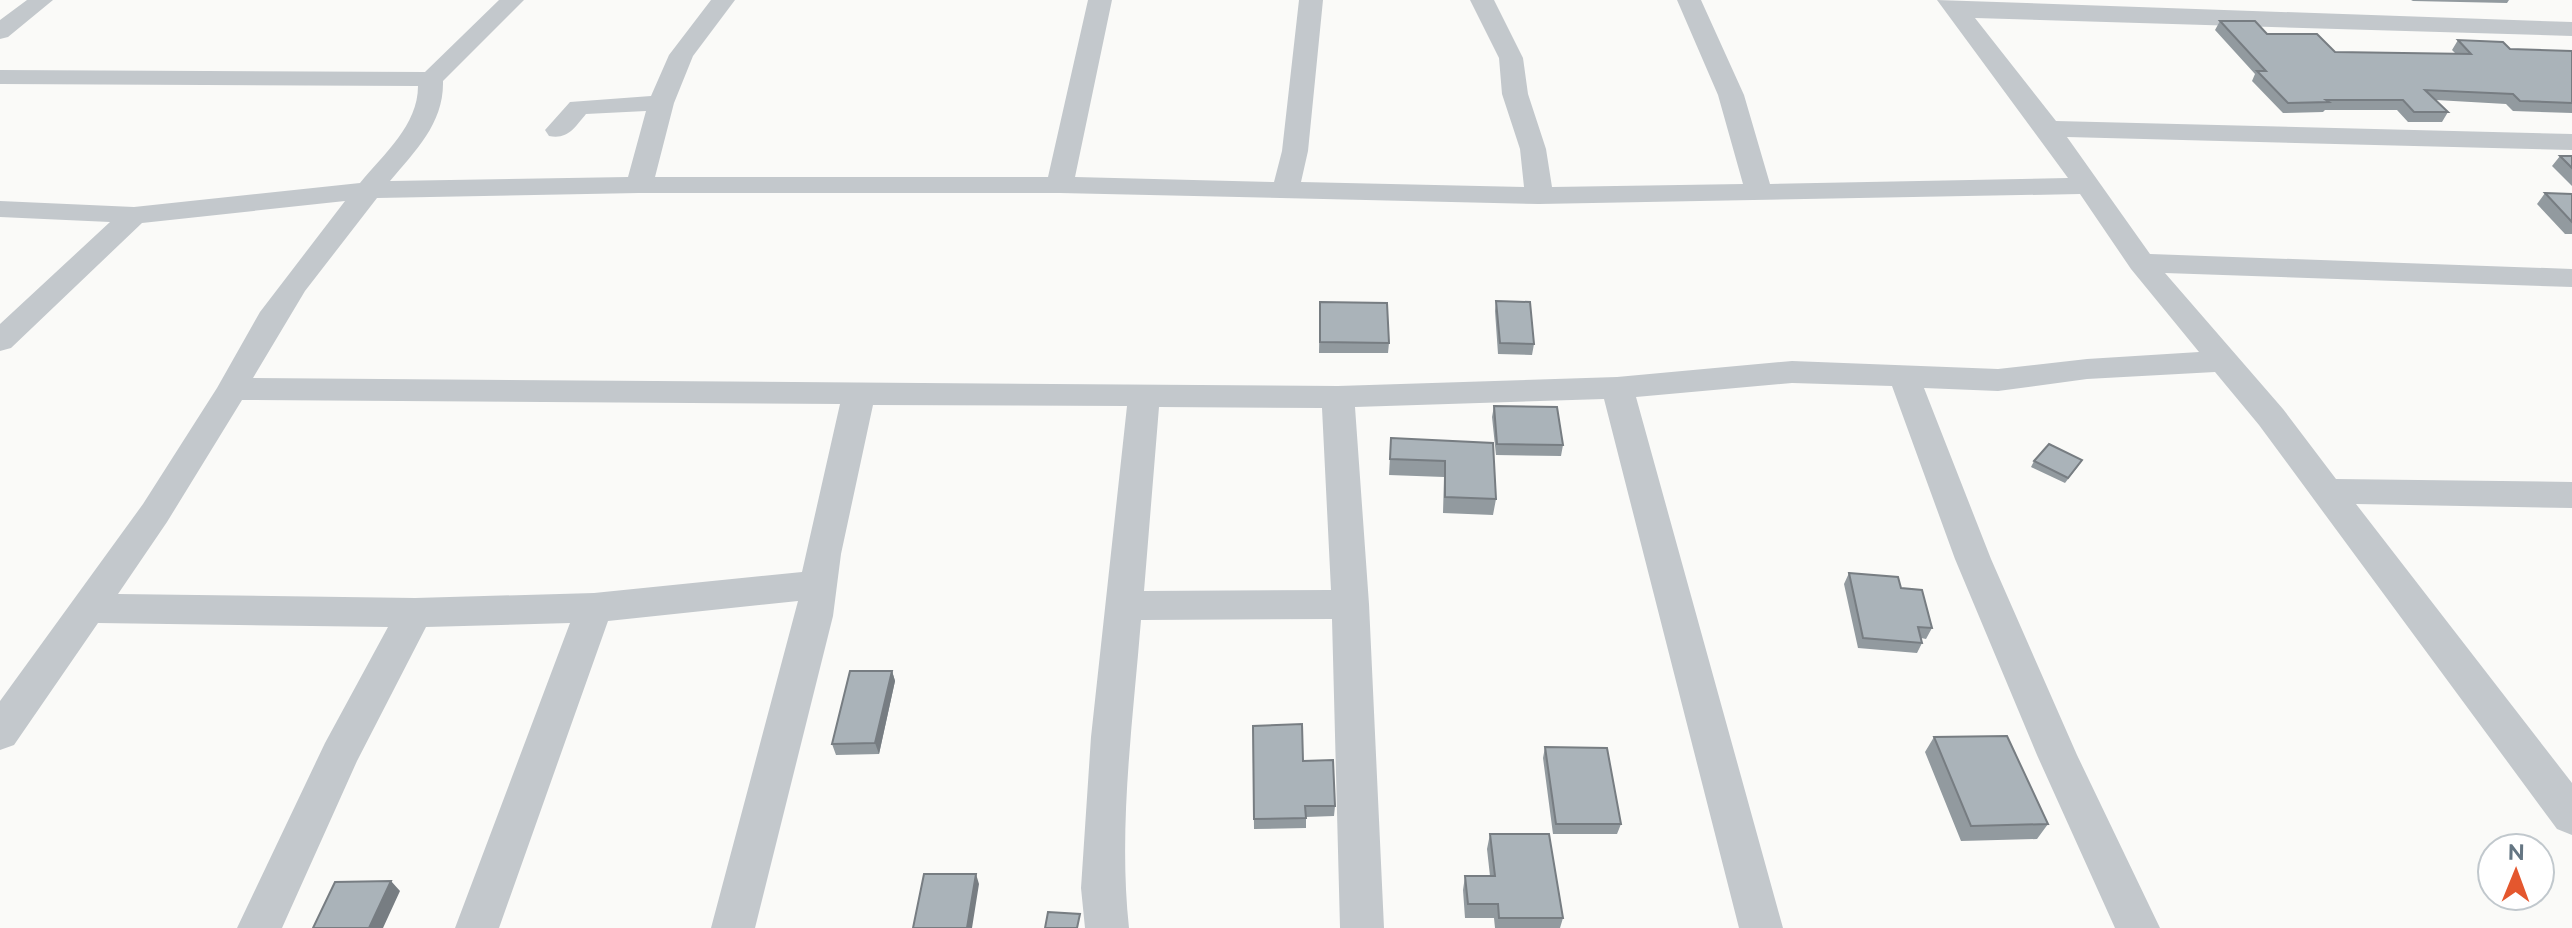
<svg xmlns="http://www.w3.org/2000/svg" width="2572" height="928" font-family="Raleway,sans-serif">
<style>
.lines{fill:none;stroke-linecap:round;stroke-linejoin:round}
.minor{fill:#c3c8cc;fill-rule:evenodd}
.wall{fill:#929a9f}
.shaded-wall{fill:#777d82}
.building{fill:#aab3b9;stroke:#777d82;stroke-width:2}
</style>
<rect width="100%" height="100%" fill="#fafaf8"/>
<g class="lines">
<path class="minor" d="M 27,0 L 53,0 L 8,37 L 0,39 L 0,20 Z
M 499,0 L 524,0 L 443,81 C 444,123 416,150 390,181 L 628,177 L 646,111 L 586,114 C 575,127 568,140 549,136 L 545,130 L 570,102 L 651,96 L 669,55 L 711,0 L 735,0 L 693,56 L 674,103 L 655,177 L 1048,177 L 1088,0 L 1112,0 L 1075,177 L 1274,182 L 1282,151 L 1299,0 L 1323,0 L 1308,151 L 1301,182 L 1524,187 L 1520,149 L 1502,94 L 1499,58 L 1470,0 L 1494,0 L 1523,58 L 1528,94 L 1546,149 L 1552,187 L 1743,184 L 1718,95 L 1677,0 L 1701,0 L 1744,95 L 1770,184 L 2068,178 L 1937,0 L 2572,22 L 2572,36 L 1975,18 L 2056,121 L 2572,134 L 2572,150 L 2067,137 L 2150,254 L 2572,269 L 2572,287 L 2165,273 L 2283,409 L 2336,479 L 2572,482 L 2572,508 L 2356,504 L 2572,783 L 2572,835 L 2557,829 L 2259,425 L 2215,372 L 2087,379 L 1998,391 L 1924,388 L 1991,559 L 2077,755 L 2160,928 L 2115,928 L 2037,755 L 1955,559 L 1892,386 L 1792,383 L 1636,397 L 1783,928 L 1739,928 L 1604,399 L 1355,407 L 1369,604 L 1384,928 L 1340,928 L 1332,619 L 1141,620 C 1133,721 1118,827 1129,928 L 1085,928 L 1081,888 L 1091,737 L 1127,406 L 873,405 L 841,554 L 833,616 L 755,928 L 711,928 L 798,601 L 608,621 L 499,928 L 455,928 L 570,623 L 426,627 L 357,761 L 282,928 L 237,928 L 325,743 L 388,627 L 98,623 L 14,745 L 0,750 L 0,701 L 143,504 L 217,388 L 260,312 L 345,201 L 142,223 L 11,348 L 0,351 L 0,324 L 110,222 L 0,217 L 0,201 L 134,207 L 360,183 C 384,154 418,125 418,86 L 0,84 L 0,70 L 425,72 ZM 639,193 L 1060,193 L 1539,204 L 2080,194 L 2131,269 L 2199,352 L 2087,359 L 1998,369 L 1792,361 L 1617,377 L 1338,386 L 253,378 L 305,291 L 377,198 ZM 242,400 L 840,404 L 802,572 L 594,593 L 415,598 L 118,594 L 167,522 ZM 1159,407 L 1322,408 L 1331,590 L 1144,591 Z"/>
</g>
<path class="wall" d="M 2411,0 L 2509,0 L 2507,3 L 2413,1 Z
M 2220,21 L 2335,52 L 2456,54 L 2452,50 L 2458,40 L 2510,49 L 2572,51 L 2572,113 L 2513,111 L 2506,104 L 2436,100 L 2448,112 L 2442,122 L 2408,122 L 2397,110 L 2325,110 L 2323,112 L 2283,113 L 2252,81 L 2255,74 L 2215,30 Z
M 2560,156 L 2572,156 L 2572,186 L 2552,166 Z
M 2545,193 L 2572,194 L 2572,234 L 2565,234 L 2537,204 Z
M 1496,301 L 1534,344 L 1532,355 L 1498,354 L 1495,311 Z
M 1320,302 L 1389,343 L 1388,353 L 1319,353 Z
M 1494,406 L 1563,445 L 1561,456 L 1496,455 L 1492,417 Z
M 1391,438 L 1493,443 L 1496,499 L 1493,515 L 1443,513 L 1444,477 L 1389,475 Z
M 2034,461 L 2079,465 L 2065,483 L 2031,467 Z
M 1849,573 L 1901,588 L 1932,628 L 1926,639 L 1921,638 L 1922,643 L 1917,653 L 1858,648 L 1844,584 Z
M 892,671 L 895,681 L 879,754 L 836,755 L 832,744 Z
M 1253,726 L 1303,761 L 1335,806 L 1334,816 L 1306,817 L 1306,828 L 1254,829 Z
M 1934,737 L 2048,824 L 2037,839 L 1961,841 L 1925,752 Z
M 1545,747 L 1621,824 L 1617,834 L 1553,834 L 1543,758 Z
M 1490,834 L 1563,918 L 1560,928 L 1495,928 L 1494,918 L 1465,918 L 1463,890 L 1465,876 L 1490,876 L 1487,849 Z"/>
<path class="shaded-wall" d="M 892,671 L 895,681 L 879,754 L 875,743 Z
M 976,874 L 979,884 L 972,928 L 967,928 Z
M 391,881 L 400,891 L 383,928 L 369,928 Z"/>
<path class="building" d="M 2220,21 L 2255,21 L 2267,34 L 2317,34 L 2335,52 L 2471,54 L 2458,40 L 2503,42 L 2510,49 L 2572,51 L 2572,103 L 2520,101 L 2513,94 L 2425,90 L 2448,112 L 2414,112 L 2403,100 L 2326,100 L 2329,102 L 2288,103 L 2257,71 L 2266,71 Z
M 2560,156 L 2572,156 L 2572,168 Z
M 2545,193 L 2572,194 L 2572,222 Z
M 1496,301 L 1530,302 L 1534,344 L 1500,343 Z
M 1320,302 L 1387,303 L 1389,343 L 1320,342 Z
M 1494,406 L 1557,407 L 1563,445 L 1497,444 Z
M 1391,438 L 1493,443 L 1496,499 L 1445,497 L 1445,461 L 1390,459 Z
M 2049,444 L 2082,460 L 2068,478 L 2034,461 Z
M 1849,573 L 1898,577 L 1901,588 L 1922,590 L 1932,628 L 1918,627 L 1922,643 L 1863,638 Z
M 850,671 L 892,671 L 875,743 L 832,744 Z
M 1302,724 L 1303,761 L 1333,760 L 1335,806 L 1305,806 L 1306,818 L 1254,819 L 1253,726 Z
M 2007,736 L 2048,824 L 1971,826 L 1934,737 Z
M 1545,747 L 1607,748 L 1621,824 L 1556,824 Z
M 1490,834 L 1549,834 L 1563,918 L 1499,918 L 1498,904 L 1468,904 L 1465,876 L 1495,876 Z
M 924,874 L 976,874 L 967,928 L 913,928 Z
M 391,881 L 369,928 L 313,928 L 335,882 Z
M 1048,912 L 1080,914 L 1077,928 L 1045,928 Z"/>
<g transform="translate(2516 872) rotate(1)"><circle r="38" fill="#ffffff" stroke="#c1c8cd" stroke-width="2"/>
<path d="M0-6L14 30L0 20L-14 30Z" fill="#e4572e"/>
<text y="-12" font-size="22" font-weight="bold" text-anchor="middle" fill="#657683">N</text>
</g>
</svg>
